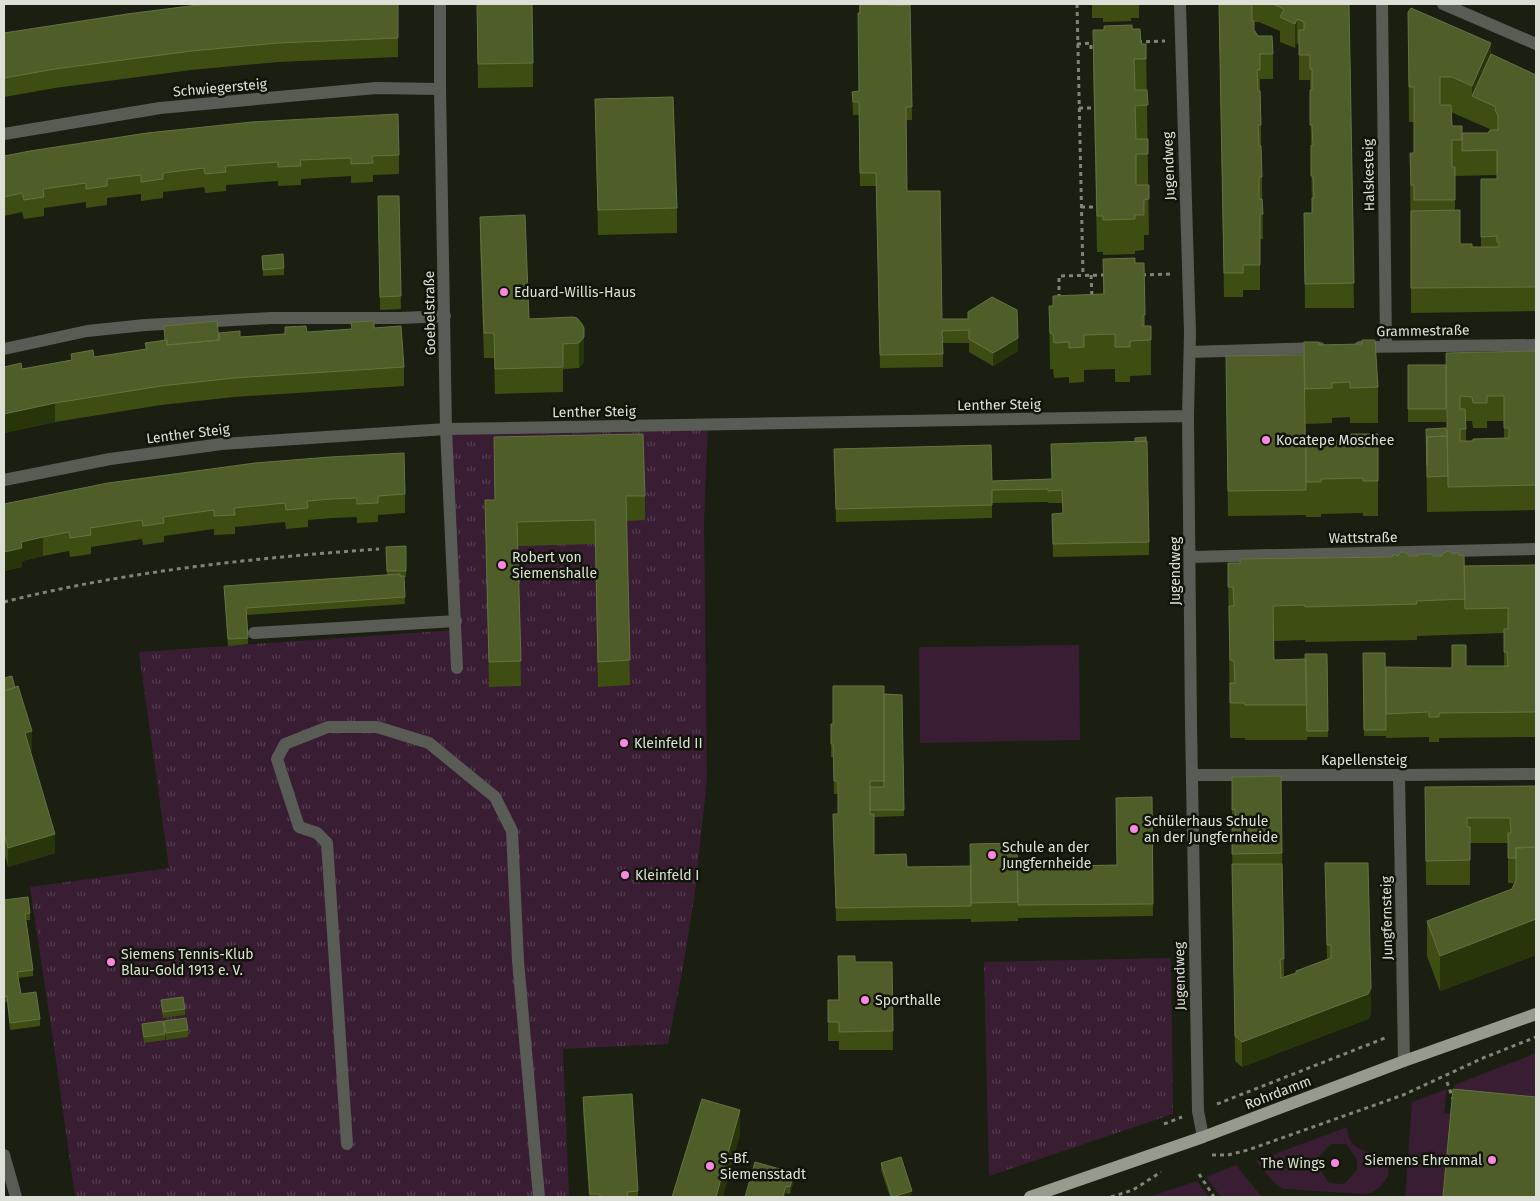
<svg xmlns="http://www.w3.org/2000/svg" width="1540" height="1201" font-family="'Fira Sans',sans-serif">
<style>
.grass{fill:#391d33;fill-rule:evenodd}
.park{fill:url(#park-tufts)}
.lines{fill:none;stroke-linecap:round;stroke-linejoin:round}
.path{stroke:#808479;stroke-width:3;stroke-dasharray:4 4;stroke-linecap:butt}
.minor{stroke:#595b55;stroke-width:12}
.major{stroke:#969b8d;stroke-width:12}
.wall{fill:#3e4e13;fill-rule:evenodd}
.shaded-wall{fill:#28350a}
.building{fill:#4f5e28;stroke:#657243;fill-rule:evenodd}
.poi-dot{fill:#fc86e3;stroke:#111509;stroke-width:2}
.labels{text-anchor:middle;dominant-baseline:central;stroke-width:5;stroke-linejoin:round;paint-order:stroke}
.street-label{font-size:14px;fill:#dde0d7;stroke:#111509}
.poi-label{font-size:14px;fill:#dde0d7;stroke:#111509;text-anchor:start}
</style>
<defs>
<pattern id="park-tufts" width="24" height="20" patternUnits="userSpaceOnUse" patternTransform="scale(1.25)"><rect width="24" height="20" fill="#391d33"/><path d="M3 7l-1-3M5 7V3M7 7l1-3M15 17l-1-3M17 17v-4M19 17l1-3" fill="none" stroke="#553e50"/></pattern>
</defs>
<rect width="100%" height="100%" fill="#1a1f12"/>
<path class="grass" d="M 1079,645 L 1080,740 L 920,743 L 919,647 Z
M 1536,1053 L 1536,1102 L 1460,1102 L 1454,1085 Z
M 1447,1089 L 1444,1113 L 1453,1114 L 1445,1197 L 1405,1197 L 1412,1102 Z
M 1347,1127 C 1348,1149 1363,1151 1382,1155 L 1389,1163 L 1388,1176 L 1380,1187 L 1371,1193 L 1364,1194 L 1284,1189 C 1273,1185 1264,1170 1256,1161 ZM 1331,1144 L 1346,1144 L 1357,1159 L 1357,1170 L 1344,1184 L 1329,1183 L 1319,1168 L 1319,1157 Z
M 1236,1165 L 1262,1197 L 1221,1197 L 1206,1177 Z
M 1197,1181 L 1209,1197 L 1148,1197 Z"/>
<path class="park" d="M 708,425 L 704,521 L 707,780 L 694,899 L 684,962 L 668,1044 L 563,1049 L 569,1197 L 75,1197 L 54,1046 L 30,887 L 169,868 L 139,652 L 456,630 L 446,429 Z
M 1171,958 L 1173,1114 L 989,1176 L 984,962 Z"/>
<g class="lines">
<path class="path" d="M 1077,4 L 1083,276
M 1138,42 L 1165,41
M 1077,44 L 1091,43 L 1091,50 L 1096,49
M 1079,108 L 1094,108
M 1081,207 L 1096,207
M 1091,275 L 1092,297
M 1142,275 L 1171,274
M 1059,298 L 1059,276 L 1106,275
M 4,602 C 126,571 254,558 379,549
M 1447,1082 L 1453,1099
M 1217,1104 L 1385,1038
M 1164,1124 L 1182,1117
M 1212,1155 L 1228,1155 L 1248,1150 L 1403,1095 L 1483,1058 L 1536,1037
M 1199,1174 L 1214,1197
M 1111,1197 L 1133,1190 L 1161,1172"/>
<path class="minor" d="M 440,4 L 440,89 L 446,429 L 457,668
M 1180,4 L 1190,333 L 1188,416 L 1191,724 L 1198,1111 L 1203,1137
M 1382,4 L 1386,346
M 1443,4 L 1536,44
M 4,134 L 160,108 L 376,88 L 440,89
M 1360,347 L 1536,345
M 4,349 L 87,331 L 145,325 L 271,318 L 401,318 L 445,316
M 1190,352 L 1320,348
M 4,480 L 110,459 L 222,444 L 446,429 L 1188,416
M 1190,557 L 1536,549
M 254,633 L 456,621
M 1192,775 L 1399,775 L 1536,774
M 1399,775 L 1404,1061
M 347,1144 L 327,843 L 317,833 L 299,827 L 277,759 L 285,744 L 328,727 L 377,727 L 429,743 L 495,797 L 512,831 L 518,961 L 539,1197
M 4,1155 L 16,1197"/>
<path class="major" d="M 1030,1197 L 1203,1137 L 1404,1061 L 1536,1014"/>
</g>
<path class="wall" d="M 398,4 L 398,57 L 278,62 L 191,70 L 55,88 L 4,97 L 4,33 Z
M 477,4 L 533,63 L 533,87 L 478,88 Z
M 859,4 L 889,4 L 889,5 L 910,5 L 912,120 L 906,120 L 907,191 L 942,319 L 968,319 L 1018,351 L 993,366 L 969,352 L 969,343 L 943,343 L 943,367 L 880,368 L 876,186 L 860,186 L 859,115 L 853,115 L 852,92 L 859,91 Z
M 1092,4 L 1139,4 L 1139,18 L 1131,18 L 1131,21 L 1103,22 L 1103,18 L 1092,18 Z
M 1219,4 L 1349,4 L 1354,308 L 1305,308 L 1304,213 L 1312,213 L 1310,80 L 1299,80 L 1299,44 L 1297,43 L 1295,48 L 1280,42 L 1280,31 L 1259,22 L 1254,22 L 1254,30 L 1273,54 L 1273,79 L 1260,79 L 1263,239 L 1260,239 L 1260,290 L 1243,290 L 1243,297 L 1224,297 Z
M 1408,12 L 1491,54 L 1536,75 L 1536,311 L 1411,313 L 1410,153 L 1414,153 L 1414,122 L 1409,122 ZM 1451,112 L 1492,130 L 1488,133 L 1462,136 L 1452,126 ZM 1497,175 L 1497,179 L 1481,179 L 1481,247 L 1472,247 L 1460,244 L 1455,210 L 1455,176 Z
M 1132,29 L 1141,44 L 1146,44 L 1149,235 L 1144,235 L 1144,250 L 1135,251 L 1135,254 L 1103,255 L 1103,252 L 1097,252 L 1093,65 L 1093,30 Z
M 595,99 L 677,208 L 677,233 L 598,235 Z
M 399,155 L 399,174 L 373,175 L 373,182 L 351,183 L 351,176 L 301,179 L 301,185 L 278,186 L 278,181 L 226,185 L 226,191 L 205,193 L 204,187 L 163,192 L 163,198 L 141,201 L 141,194 L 107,198 L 107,205 L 86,208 L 86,202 L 44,208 L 44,216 L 24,219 L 22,212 L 4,216 L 4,156 Z
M 378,196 L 399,196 L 401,309 L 380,310 Z
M 480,217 L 529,319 L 573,317 L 584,353 L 584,362 L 579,368 L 563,369 L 563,392 L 495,394 L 494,358 L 484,358 L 480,241 Z
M 262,256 L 284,268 L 284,275 L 263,276 Z
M 1103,259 L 1135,263 L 1145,315 L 1145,326 L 1151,326 L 1151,375 L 1130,376 L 1130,382 L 1115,382 L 1115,369 L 1084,370 L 1084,382 L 1069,383 L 1069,377 L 1054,378 L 1053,369 L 1050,369 L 1049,306 L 1053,306 L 1103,294 Z
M 164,326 L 219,340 L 219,333 L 240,337 L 307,332 L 374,328 L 404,367 L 404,386 L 234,397 L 161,405 L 55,422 L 4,433 L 4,367 L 22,369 L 71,360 L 71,354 L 94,357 L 145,349 L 145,343 L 165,340 Z
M 1319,345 L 1378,387 L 1378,423 L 1350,423 L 1350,417 L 1332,418 L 1332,423 L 1305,424 L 1306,464 L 1351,440 L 1378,434 L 1378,516 L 1363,516 L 1363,513 L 1321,514 L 1321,517 L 1306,517 L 1306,515 L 1228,516 L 1226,381 L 1304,355 Z
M 1536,351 L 1536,510 L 1427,512 L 1426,429 L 1447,436 L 1446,389 L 1446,422 L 1408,422 L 1408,365 L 1446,365 ZM 1466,421 L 1472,421 L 1473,428 L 1487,428 L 1487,421 L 1504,421 L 1504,438 L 1466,441 Z
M 494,437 L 645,496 L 645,520 L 626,521 L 630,685 L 598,687 L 595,544 L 518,546 L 521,686 L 489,687 L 485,500 L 495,500 Z
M 834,449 L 992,481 L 1051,479 L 1149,542 L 1149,555 L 1053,557 L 1052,514 L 1063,513 L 1062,503 L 1048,503 L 1048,502 L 992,503 L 992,518 L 836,522 Z
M 405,494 L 405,513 L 378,515 L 378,522 L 357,523 L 357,517 L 332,518 L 308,520 L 308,527 L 286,529 L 285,522 L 235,527 L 235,534 L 214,535 L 214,529 L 164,536 L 164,542 L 143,545 L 142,539 L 91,547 L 91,554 L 70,557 L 69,551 L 43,556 L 22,561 L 22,567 L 4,571 L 4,504 Z
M 406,546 L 406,577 L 404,577 L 405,604 L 247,615 L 248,644 L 228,646 L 224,586 L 387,575 L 386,547 Z
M 1453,554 L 1459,555 L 1464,566 L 1536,565 L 1536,737 L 1439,738 L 1439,742 L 1429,742 L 1429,737 L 1386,738 L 1386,736 L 1364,736 L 1363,653 L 1386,683 L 1452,668 L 1452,645 L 1466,666 L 1504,666 L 1504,633 L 1417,636 L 1417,640 L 1305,642 L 1305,640 L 1274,641 L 1274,660 L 1305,659 L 1327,654 L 1328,737 L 1307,737 L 1307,740 L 1245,740 L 1245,738 L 1230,738 L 1228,563 L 1392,557 L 1398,556 L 1442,556 Z
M 4,678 L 32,750 L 30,751 L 55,853 L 8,867 L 4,852 Z
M 884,694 L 902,695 L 904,816 L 874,817 L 874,855 L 907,867 L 1017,871 L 1117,865 L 1152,797 L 1153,916 L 1018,918 L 1018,921 L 971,922 L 971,913 L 971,919 L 836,921 L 833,827 L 838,814 L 838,794 L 834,794 L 833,757 L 831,757 L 831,736 L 833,724 Z
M 1281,776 L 1284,977 L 1296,973 L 1327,959 L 1325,863 L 1371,1013 L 1368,1019 L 1242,1067 L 1235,1061 L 1232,845 L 1232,777 Z
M 1536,786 L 1536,955 L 1440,991 L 1427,956 L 1427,921 L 1512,889 L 1515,883 L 1508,883 L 1508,843 L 1470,843 L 1470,885 L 1426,885 L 1425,812 Z
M 4,900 L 30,913 L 30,920 L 26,920 L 33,970 L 33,976 L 18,978 L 21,994 L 40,1019 L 40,1026 L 10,1030 L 7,1002 L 4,1003 Z
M 855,962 L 892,962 L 893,1050 L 839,1050 L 839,1041 L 828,1041 L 828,1019 L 838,1000 Z
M 161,1000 L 185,1009 L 185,1015 L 163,1018 L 161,1006 Z
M 164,1021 L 188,1030 L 188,1037 L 166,1040 Z
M 142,1024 L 165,1034 L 165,1040 L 144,1043 L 142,1031 Z
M 1453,1089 L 1536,1197 L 1443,1197 Z
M 583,1097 L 638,1191 L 638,1197 L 589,1197 L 583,1110 Z
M 755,1162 L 794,1179 L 790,1194 L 786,1193 Z
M 881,1163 L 912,1197 L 890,1197 L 881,1170 Z"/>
<path class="shaded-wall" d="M 1297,19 L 1297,43 L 1295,48 L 1295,24 Z
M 1491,43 L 1491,79 L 1472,96 L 1472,86 Z
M 584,328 L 584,362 L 579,368 L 579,343 Z
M 1018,338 L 1018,351 L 993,366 L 993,353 Z
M 55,403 L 55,422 L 4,433 L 4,414 Z
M 43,537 L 43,556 L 22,561 L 22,567 L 4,571 L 4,552 L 21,542 Z
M 32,731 L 32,750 L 25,752 L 25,733 Z
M 55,834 L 55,853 L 8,867 L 8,848 Z
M 1536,919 L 1536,955 L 1440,991 L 1440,956 Z
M 1371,988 L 1371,1013 L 1368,1019 L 1242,1067 L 1242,1042 Z
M 740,1110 L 740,1135 L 723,1197 L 716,1197 Z
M 794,1173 L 794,1179 L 790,1194 L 790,1187 Z
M 786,1186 L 786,1193 L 785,1197 L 783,1197 Z
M 912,1191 L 911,1197 L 893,1197 Z"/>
<path class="building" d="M 220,4 L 398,4 L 398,38 L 278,43 L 191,51 L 55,69 L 4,78 L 4,33 L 127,14 L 198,5 Z
M 477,4 L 532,4 L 533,63 L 478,64 Z
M 860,4 L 889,4 L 889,5 L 910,5 L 912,107 L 906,107 L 907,191 L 940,191 L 942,319 L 968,319 L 968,312 L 992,297 L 1017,310 L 1018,338 L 993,353 L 969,339 L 969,330 L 942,331 L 943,354 L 880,355 L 876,173 L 860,173 L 859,102 L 853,102 L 852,92 L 859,91 L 858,13 L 860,13 Z
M 1219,4 L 1252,4 L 1252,21 L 1254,21 L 1254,30 L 1258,36 L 1272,36 L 1273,54 L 1260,54 L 1260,70 L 1257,70 L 1258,91 L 1260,91 L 1261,125 L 1258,125 L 1259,146 L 1261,146 L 1262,177 L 1259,177 L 1259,199 L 1262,199 L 1263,214 L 1260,214 L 1260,265 L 1243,265 L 1243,273 L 1224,273 Z
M 1273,4 L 1349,4 L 1354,283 L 1305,284 L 1304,213 L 1312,213 L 1312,198 L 1314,198 L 1313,176 L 1311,176 L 1311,145 L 1313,146 L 1312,125 L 1310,125 L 1310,90 L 1312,90 L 1312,69 L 1310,69 L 1310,55 L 1299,55 L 1299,30 L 1304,30 L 1304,22 L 1297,19 L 1295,24 L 1280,17 L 1284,9 Z
M 1411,8 L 1491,43 L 1472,86 L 1452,77 L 1440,77 L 1440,105 L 1451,105 L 1452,126 L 1462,126 L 1462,140 L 1452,140 L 1452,167 L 1455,167 L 1455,200 L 1414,200 L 1414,185 L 1411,185 L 1410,153 L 1414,153 L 1414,87 L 1409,87 L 1408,12 Z
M 1132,25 L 1132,29 L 1140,29 L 1141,44 L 1146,44 L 1146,59 L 1134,59 L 1135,90 L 1147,90 L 1148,105 L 1135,106 L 1136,139 L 1148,139 L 1148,154 L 1136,154 L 1136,185 L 1149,185 L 1149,199 L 1144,200 L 1144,215 L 1135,215 L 1135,219 L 1103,220 L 1103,216 L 1097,216 L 1093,30 L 1104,30 L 1104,26 Z
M 1491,54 L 1536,75 L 1536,287 L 1411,288 L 1411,211 L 1460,210 L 1460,244 L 1472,244 L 1472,247 L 1499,247 L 1499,242 L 1497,242 L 1497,236 L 1481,237 L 1481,179 L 1497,179 L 1497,150 L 1462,151 L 1462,133 L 1488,133 L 1490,130 L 1498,130 L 1498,116 L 1495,110 L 1496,107 L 1472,96 Z
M 673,97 L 677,208 L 598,210 L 595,99 Z
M 398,114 L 399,155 L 372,156 L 373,163 L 351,164 L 351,158 L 300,160 L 301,166 L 278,167 L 278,162 L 225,166 L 226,172 L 205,174 L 204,168 L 163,173 L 163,179 L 141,182 L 141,175 L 107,179 L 107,186 L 86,189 L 86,183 L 43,189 L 44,197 L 24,200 L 22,193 L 4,197 L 4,156 L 30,151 L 147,133 L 252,122 Z
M 378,196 L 399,196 L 401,296 L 380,297 Z
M 525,215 L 529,319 L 573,317 L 577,318 L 582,324 L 584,328 L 584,337 L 579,343 L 563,344 L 563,367 L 495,369 L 494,333 L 484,333 L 480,217 Z
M 283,254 L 284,268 L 263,270 L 262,256 Z
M 1135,258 L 1135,263 L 1144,263 L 1145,315 L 1143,315 L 1143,326 L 1151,326 L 1151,340 L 1130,341 L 1130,347 L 1115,347 L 1115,334 L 1084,335 L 1084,347 L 1069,348 L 1069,342 L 1054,343 L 1053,334 L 1050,333 L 1049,306 L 1053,306 L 1053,296 L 1104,294 L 1103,259 Z
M 217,321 L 219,340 L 167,345 L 167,340 L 165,340 L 164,326 Z
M 374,321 L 374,328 L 401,326 L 404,367 L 234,378 L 161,386 L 55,403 L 4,414 L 4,367 L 21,363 L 22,369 L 72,360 L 71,354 L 93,350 L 94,357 L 147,349 L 145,343 L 167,340 L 167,345 L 220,340 L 219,333 L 240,331 L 240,337 L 285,334 L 285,327 L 306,326 L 307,332 L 352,329 L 351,322 Z
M 1362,340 L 1375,340 L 1378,387 L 1350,388 L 1350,382 L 1332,383 L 1332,388 L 1305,389 L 1304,342 L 1319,342 L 1319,345 L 1362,344 Z
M 1536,351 L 1536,485 L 1448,487 L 1446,353 ZM 1460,396 L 1472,397 L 1473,403 L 1487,403 L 1487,396 L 1504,396 L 1504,428 L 1509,428 L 1509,438 L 1473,439 L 1473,441 L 1460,441 L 1460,429 L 1466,429 L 1465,409 L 1460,409 Z
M 1304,355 L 1306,490 L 1228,491 L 1226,356 Z
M 1408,365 L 1446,365 L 1446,409 L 1408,409 Z
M 1446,428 L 1447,436 L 1427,437 L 1427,465 L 1426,429 Z
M 643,434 L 645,496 L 626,496 L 630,660 L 598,662 L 595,520 L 517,522 L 521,661 L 489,662 L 485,500 L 495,500 L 494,437 Z
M 1351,434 L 1378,434 L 1378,481 L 1363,481 L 1363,478 L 1321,479 L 1321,482 L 1306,482 L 1306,441 L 1351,440 Z
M 1447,436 L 1448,476 L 1427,477 L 1427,437 Z
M 1146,437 L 1146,441 L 1135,442 L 1135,438 Z
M 1147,441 L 1149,542 L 1053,544 L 1052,514 L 1063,513 L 1062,490 L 1048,491 L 1048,489 L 992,490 L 992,505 L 836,509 L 834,449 L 991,445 L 992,481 L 1052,479 L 1051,444 Z
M 404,453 L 405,494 L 378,496 L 378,503 L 357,504 L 357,498 L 332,499 L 307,501 L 308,508 L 286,510 L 285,503 L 234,508 L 235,515 L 214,516 L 214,510 L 163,517 L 164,523 L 143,526 L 142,520 L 90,528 L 91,535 L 70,538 L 69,532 L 43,537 L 21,542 L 22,548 L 4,552 L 4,504 L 108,483 L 255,463 L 330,457 Z
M 406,546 L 406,571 L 387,571 L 386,547 Z
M 1449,551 L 1453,554 L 1458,552 L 1459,555 L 1464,555 L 1465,599 L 1416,601 L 1417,604 L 1305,607 L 1305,605 L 1273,606 L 1274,660 L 1306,659 L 1307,705 L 1245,705 L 1245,703 L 1230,703 L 1230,683 L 1235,683 L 1234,661 L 1230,660 L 1229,606 L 1234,606 L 1233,587 L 1228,587 L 1228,563 L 1240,563 L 1240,559 L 1392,557 L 1393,554 L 1398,556 L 1401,552 L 1404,552 L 1408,554 L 1409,556 L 1418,556 L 1418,554 L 1432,554 L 1433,556 L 1442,556 L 1443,553 Z
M 1536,565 L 1536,712 L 1439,713 L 1439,717 L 1429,717 L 1429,712 L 1386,714 L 1386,667 L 1452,668 L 1452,645 L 1466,645 L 1466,666 L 1508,666 L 1507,652 L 1504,652 L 1504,629 L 1508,629 L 1508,608 L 1465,609 L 1464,566 Z
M 400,574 L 400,576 L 404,576 L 405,597 L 246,608 L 248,638 L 228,639 L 224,586 Z
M 1363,653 L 1385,653 L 1386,730 L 1364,730 Z
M 1305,654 L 1327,654 L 1328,731 L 1307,731 Z
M 12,676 L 15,688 L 4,691 L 4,678 Z
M 18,686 L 32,731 L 25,733 L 55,834 L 8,848 L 4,833 L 4,691 Z
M 833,686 L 884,686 L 884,781 L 870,781 L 870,814 L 874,814 L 874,855 L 906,854 L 907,867 L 971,866 L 971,906 L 836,908 L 833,814 L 838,814 L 838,781 L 834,781 L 833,744 L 831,744 L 831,724 L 833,724 Z
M 884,694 L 902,695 L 904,810 L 870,810 L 870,787 L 884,787 Z
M 1281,776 L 1282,853 L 1232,854 L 1232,823 L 1236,823 L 1235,809 L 1232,810 L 1232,777 Z
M 1536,786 L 1536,847 L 1516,848 L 1516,858 L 1508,858 L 1508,833 L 1511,833 L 1510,818 L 1467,818 L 1467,827 L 1470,827 L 1470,860 L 1426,861 L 1425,787 Z
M 1152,797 L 1153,904 L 1018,905 L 1017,867 L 1117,865 L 1116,798 Z
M 1017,843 L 1018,902 L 971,903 L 970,844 Z
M 1536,847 L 1536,919 L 1440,956 L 1427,921 L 1512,889 L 1516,880 L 1516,848 Z
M 1325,863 L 1368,863 L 1371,988 L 1368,994 L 1242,1042 L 1235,1036 L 1232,864 L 1282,864 L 1284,959 L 1280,959 L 1281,978 L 1296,973 L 1296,971 L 1331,958 L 1331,945 L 1327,945 Z
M 28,897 L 30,913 L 25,914 L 33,970 L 17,972 L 21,994 L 36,992 L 40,1019 L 10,1023 L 7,996 L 4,997 L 4,900 Z
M 838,956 L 855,956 L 855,962 L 892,962 L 893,1031 L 839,1032 L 839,1022 L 828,1022 L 828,1000 L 839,1000 Z
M 183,997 L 185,1009 L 163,1012 L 161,1000 Z
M 186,1018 L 188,1030 L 166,1033 L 164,1021 Z
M 163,1021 L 165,1034 L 144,1037 L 142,1024 Z
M 1453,1089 L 1536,1097 L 1536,1197 L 1462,1197 L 1443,1196 Z
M 632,1094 L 638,1191 L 627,1192 L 628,1197 L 600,1197 L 600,1194 L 590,1194 L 583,1097 Z
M 702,1099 L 740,1110 L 716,1197 L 672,1197 Z
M 901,1157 L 912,1191 L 892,1197 L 881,1163 Z
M 755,1162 L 794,1173 L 790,1187 L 786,1186 L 783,1197 L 745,1197 Z"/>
<g class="poi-dot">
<circle cx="504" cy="292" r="5"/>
<circle cx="1266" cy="440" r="5"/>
<circle cx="502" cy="565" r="5"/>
<circle cx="624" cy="743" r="5"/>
<circle cx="1134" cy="829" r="5"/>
<circle cx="992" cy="855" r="5"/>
<circle cx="625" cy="875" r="5"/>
<circle cx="111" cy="962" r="5"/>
<circle cx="865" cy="1000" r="5"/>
<circle cx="1492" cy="1160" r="5"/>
<circle cx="1335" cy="1163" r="5"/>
<circle cx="710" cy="1166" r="5"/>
</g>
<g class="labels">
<g class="street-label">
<text transform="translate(220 88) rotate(-5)">Schwiegersteig</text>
<text transform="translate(1169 166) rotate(-92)">Jugendweg</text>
<text transform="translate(1369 175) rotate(-91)">Halskesteig</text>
<text transform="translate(430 313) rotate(-91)">Goebelstraße</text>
<text transform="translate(1423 331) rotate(-1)">Grammestraße</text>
<text transform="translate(999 405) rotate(-1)">Lenther Steig</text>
<text transform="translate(594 412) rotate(-1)">Lenther Steig</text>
<text transform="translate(188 434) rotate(-7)">Lenther Steig</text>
<text transform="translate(1363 538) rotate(-1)">Wattstraße</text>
<text transform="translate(1175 571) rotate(-90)">Jugendweg</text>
<text x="1364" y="760">Kapellensteig</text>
<text transform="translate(1387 918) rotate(-91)">Jungfernsteig</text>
<text transform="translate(1180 976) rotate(-91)">Jugendweg</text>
<text transform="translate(1278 1093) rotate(-21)">Rohrdamm</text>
</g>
<g class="poi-label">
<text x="514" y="292">Eduard-Willis-Haus</text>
<text x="1276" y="440">Kocatepe Moschee</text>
<text x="512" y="557">Robert von<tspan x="512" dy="16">Siemenshalle</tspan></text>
<text x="634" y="743">Kleinfeld II</text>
<text x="1144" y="821">Schülerhaus Schule<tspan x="1144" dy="16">an der Jungfernheide</tspan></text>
<text x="1002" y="847">Schule an der<tspan x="1002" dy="16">Jungfernheide</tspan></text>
<text x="635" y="875">Kleinfeld I</text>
<text x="121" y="954">Siemens Tennis-Klub<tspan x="121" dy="16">Blau-Gold 1913 e. V.</tspan></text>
<text x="875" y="1000">Sporthalle</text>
<text x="720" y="1158">S-Bf.<tspan x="720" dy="16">Siemensstadt</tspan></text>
<text x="1482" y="1160" text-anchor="end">Siemens Ehrenmal</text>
<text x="1325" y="1163" text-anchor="end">The Wings</text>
</g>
</g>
<rect width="1540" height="1201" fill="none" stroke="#dde0d7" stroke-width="10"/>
</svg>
